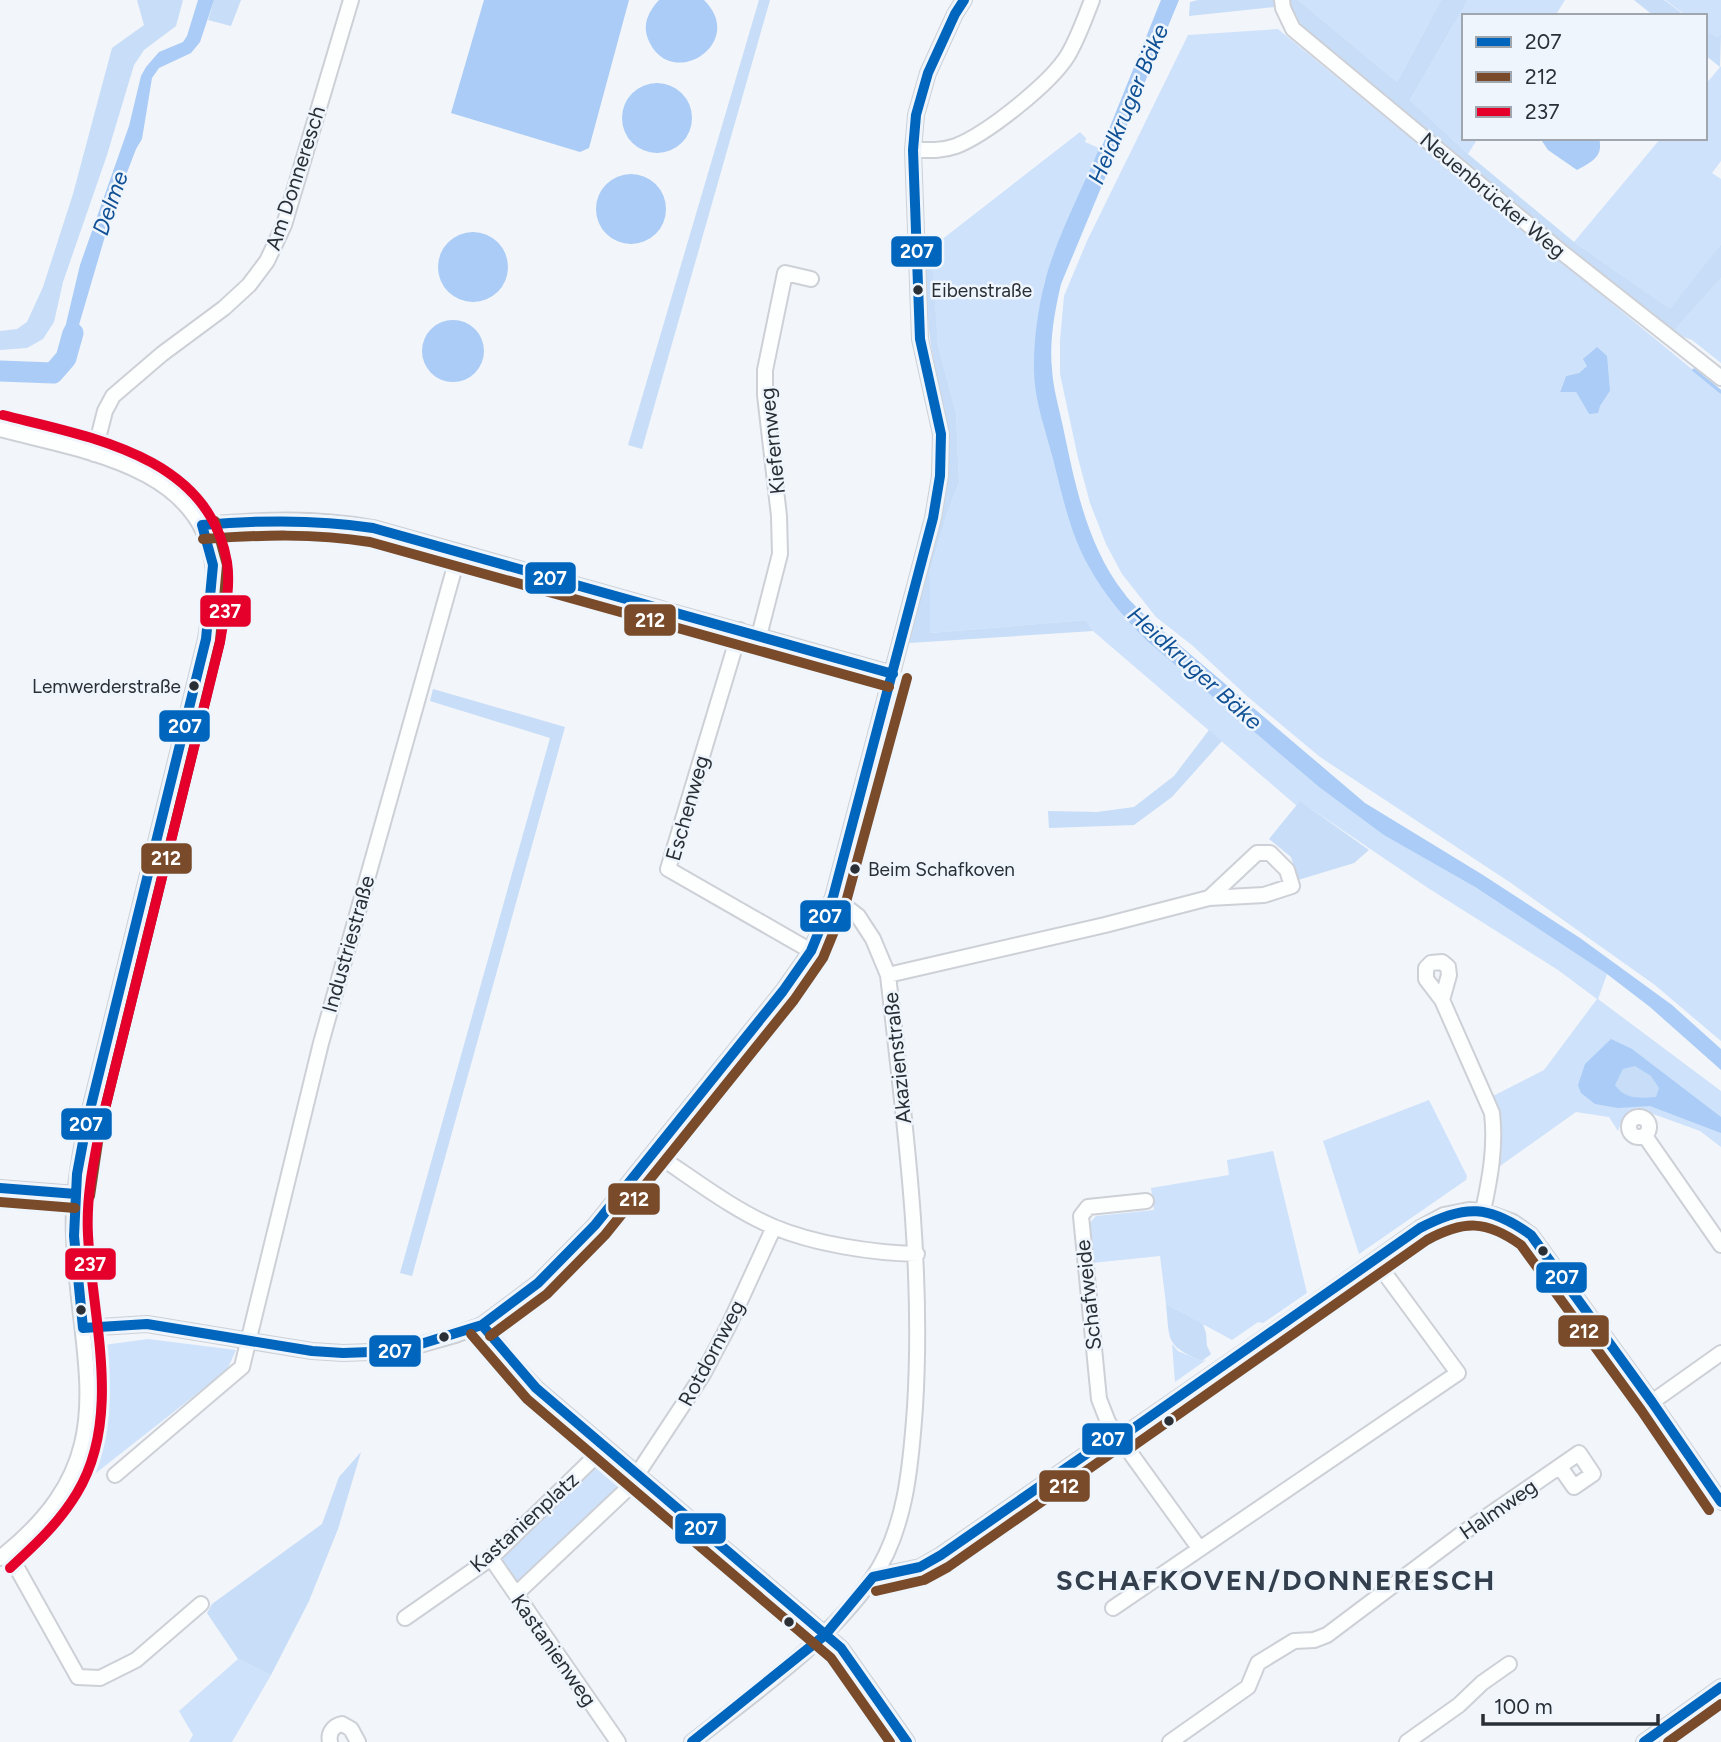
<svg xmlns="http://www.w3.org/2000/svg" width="1721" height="1742" font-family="Figtree,sans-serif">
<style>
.green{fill:#cee2fb;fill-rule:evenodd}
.forest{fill:#c7ddf8}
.water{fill:#aaccf6;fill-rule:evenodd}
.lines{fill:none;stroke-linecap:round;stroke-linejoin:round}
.stream{stroke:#aaccf6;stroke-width:3.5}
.river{stroke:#aaccf6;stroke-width:21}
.minor-casing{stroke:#cdd1d7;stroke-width:18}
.minor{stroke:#fdfefe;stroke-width:14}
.bus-1-casing{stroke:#eff5fc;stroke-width:16}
.bus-2-casing{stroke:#eff5fc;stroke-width:16}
.bus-3-casing{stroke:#eff5fc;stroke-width:16}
.bus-1{stroke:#0065bd;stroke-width:10}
.bus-2{stroke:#7a4b2a;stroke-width:10}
.bus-3{stroke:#e4002b;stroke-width:10}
.bus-dot{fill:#2a2f36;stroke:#eff5fc;stroke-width:2.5}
.labels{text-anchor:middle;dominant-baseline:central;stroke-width:5;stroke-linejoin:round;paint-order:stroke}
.bus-label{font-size:19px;fill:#2a2f36;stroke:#eff5fc;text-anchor:start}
.street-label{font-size:21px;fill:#2a2f36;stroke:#eff5fc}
.water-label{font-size:23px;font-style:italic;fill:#105195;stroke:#eff5fc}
.district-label{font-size:28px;font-weight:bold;letter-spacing:2px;fill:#343f4e;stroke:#eff5fc}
.line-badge{stroke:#eff5fc;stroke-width:2.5}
.badge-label{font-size:19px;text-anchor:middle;font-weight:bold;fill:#fff}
</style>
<rect width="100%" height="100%" fill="#f2f5f9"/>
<path class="green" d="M 1298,0 L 1441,0 L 1397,82 Z
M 1468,0 L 1565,0 L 1555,16 L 1464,16 L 1464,138 L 1478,138 L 1468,154 L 1410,100 Z
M 1665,0 L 1721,0 L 1721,34 L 1717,39 L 1705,30 L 1705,16 L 1687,16 Z
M 1278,29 L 1721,393 L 1721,1041 L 1655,985 L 1511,883 L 1320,757 L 1248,697 L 1193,646 L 1156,617 L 1122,574 L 1106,544 L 1090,503 L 1078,458 L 1060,374 L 1060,341 L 1064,296 L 1087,241 L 1188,35 ZM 1587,366 L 1610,391 L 1600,406 L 1589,414 L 1576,392 L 1560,391 L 1566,376 L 1579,373 Z
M 1721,66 L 1721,161 L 1712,173 L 1721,179 L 1721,244 L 1671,310 L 1574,242 L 1661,138 L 1705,138 L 1705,85 Z
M 1080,132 L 1086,138 L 1085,142 L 1101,149 L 1098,151 L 1044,283 L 1034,366 L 1043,424 L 1078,543 L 1088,564 L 1124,617 L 1147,641 L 1319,787 L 1385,835 L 1475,887 L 1607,974 L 1598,999 L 1721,1091 L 1721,1147 L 1700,1131 L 1642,1110 L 1632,1111 L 1623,1118 L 1618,1131 L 1609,1117 L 1576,1112 L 1500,1166 L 1501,1113 L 1493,1096 L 1544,1070 L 1597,999 L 1558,970 L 1428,888 L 1301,802 L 1297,806 L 1093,631 L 1086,620 L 930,633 L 930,571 L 948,511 L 959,483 L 956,413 L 938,345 L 931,248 Z
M 1721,278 L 1721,363 L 1692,340 L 1672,333 Z
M 1429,1100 L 1467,1176 L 1466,1180 L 1359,1254 L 1323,1141 Z
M 1273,1151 L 1307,1293 L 1263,1323 L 1258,1322 L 1232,1340 L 1166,1304 L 1160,1256 L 1092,1263 L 1088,1225 L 1096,1216 L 1154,1210 L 1151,1188 L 1229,1175 L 1227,1160 Z
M 148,1339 L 236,1350 L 227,1370 L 82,1484 L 99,1435 L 104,1345 Z
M 1172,1344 L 1178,1351 L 1202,1361 L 1206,1360 L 1175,1382 Z
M 598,1458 L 627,1485 L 517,1584 L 499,1558 Z
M 238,1659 L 271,1675 L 232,1742 L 189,1742 L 193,1735 L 179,1711 Z"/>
<path class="forest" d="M 137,0 L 183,0 L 176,26 L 144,50 L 134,65 L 107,155 L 63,282 L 54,322 L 43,339 L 27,348 L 0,350 L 0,331 L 17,329 L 27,322 L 43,287 L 73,194 L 112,48 L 144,25 Z
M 214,0 L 241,0 L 231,26 L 208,20 Z
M 759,0 L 770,0 L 642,449 L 628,445 Z
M 1198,0 L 1275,0 L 1274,7 L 1189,16 L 1190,2 Z
M 1286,0 L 1298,0 L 1397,82 L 1441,0 L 1468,0 L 1410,100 L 1468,154 L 1574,242 L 1670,309 L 1721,244 L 1721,278 L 1672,333 L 1310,35 L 1288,9 Z
M 1634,0 L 1664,0 L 1686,16 L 1654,16 Z
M 1705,30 L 1717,38 L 1721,34 L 1720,67 L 1705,55 Z
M 932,258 L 938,345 L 956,413 L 959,483 L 948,511 L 930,571 L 930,633 L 1086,620 L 1093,631 L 909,643 L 948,476 C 951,431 938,390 931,346 C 927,319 927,291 925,263 Z
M 433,689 L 565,727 L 412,1276 L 400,1273 L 550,738 L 430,701 Z
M 1209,730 L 1222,741 L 1172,797 L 1134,825 L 1049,828 L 1048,811 L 1097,812 L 1134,807 L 1174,776 Z
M 1300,801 L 1369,850 L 1354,863 L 1298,880 L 1291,857 L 1269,839 Z
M 1635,1066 L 1651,1076 L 1659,1088 L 1657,1097 C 1637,1098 1627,1102 1615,1084 L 1623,1069 Z
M 1166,1304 L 1203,1324 L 1206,1333 L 1207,1346 L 1211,1354 L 1202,1361 C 1165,1345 1170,1341 1166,1304 Z
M 361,1452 L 338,1529 L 309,1601 L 271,1675 L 238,1659 L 207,1613 L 212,1604 L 322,1524 L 339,1477 Z"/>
<path class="water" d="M 198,0 L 214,0 L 200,42 L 191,53 L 159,68 L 152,78 L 142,139 L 136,149 L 113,209 L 76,335 L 66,358 L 65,328 L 80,265 L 129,126 L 141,76 L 146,67 L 159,52 L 183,42 L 187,36 Z
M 484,0 L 629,0 L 589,148 L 580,152 L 451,113 Z
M 659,0 L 704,0 C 748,43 670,93 648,39 C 642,24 649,11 659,0 Z
M 1161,0 L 1179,0 L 1061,284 C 1055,310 1049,341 1052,369 C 1053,388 1059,408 1063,427 C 1075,484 1087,546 1124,593 C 1131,603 1141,611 1150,620 L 1365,803 L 1483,875 L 1580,938 L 1672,1005 L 1721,1049 L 1721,1070 L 1650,1007 L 1607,974 L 1475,887 L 1384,835 L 1319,787 L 1147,641 C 1124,618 1104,594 1088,565 C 1070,533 1062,494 1053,459 C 1045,429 1033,396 1034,365 C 1034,339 1038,310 1044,285 C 1054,243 1081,192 1098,151 L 1101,149 Z
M622 118a35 35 0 1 1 70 0a35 35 0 1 1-70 0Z
M 1540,138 L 1599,138 C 1604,157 1591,162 1577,170 L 1548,150 Z
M596 209a35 35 0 1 1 70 0a35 35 0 1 1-70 0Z
M438 267a35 35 0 1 1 70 0a35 35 0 1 1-70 0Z
M422 351a31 31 0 1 1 62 0a31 31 0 1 1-62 0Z
M 1597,347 L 1607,356 L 1610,391 L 1600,406 L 1598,413 L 1589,414 L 1576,392 L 1560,392 L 1566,376 L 1579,373 L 1587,366 L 1583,359 Z
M 1611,1039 L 1632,1049 L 1721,1117 L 1721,1133 L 1650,1106 L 1618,1108 L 1595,1104 L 1581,1093 L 1578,1085 L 1585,1064 ZM 1635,1066 L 1651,1076 L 1659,1088 L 1656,1097 C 1639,1098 1626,1100 1615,1085 L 1623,1069 Z"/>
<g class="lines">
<path class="stream" d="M 1694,370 L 1721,392"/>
<path class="river" d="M 0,371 L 53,373 L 66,358 L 73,333"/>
<defs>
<path id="minor" d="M 1282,0 L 1283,8 L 1293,29 L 1559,250 L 1721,378
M 913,150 C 928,150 942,151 956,146 C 987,134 1051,83 1068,55 C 1078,38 1085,18 1092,0
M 0,429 C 78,450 200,465 213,564 C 216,588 209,615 206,639 L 86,1126 C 79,1162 72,1200 74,1237 C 80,1374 127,1458 0,1558
M 94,454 L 105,411 L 113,396 L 162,354 L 224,308 L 249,285 L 267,261 L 284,225 L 351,0
M 202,525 C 263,520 313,517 373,528 L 893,674
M 740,630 L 668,869 L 811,951
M 759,636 L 780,554 L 779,516 L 765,395 L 765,370 L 785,273 L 811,279
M 888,975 L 1105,925 L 1209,898 L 1257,853 L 1270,853 L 1287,870 L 1292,886 L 1264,895 L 1209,898
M 1442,1000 L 1426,979 L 1426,968 L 1431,963 L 1442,962 L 1448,967 L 1449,975 L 1442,1000 L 1492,1113 C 1496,1147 1490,1178 1483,1211
M1629 1127a10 10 0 1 1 20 0a10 10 0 1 1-20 0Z
M 1645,1136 L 1721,1245
M 654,1153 C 691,1177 733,1210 774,1227 C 814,1244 873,1253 917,1254
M 0,1188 L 76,1194
M 1146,1201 L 1088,1207 L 1081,1216 L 1099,1399 L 1108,1422 L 1199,1548
M 482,1325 L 510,1360 L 536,1388 L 841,1648 L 907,1742
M 83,1328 L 147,1324 L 312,1351 L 343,1353 L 398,1351 L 455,1335 L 482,1325 L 538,1283 L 595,1225 L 783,991 L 811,951 L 833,897 L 933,518 L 940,476 L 941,434 L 920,339 L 913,150 L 916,115 L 928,73 L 955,14 L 964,0
M 1652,1402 L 1721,1353
M 638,1473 L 702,1376 L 729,1325 L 774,1227
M 115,1475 L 242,1367 L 321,1043 L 459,552
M 8,1552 L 78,1677 L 100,1678 L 136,1660 L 201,1604
M 491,1558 L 618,1742
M 873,1577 L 920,1567 L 941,1555 L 1108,1439 L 1121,1437 L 1323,1297 L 1420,1228 L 1444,1215 L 1469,1210 L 1483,1211 L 1513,1222 L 1531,1235 L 1652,1402 L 1721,1502
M 516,1594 L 641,1476
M 1113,1608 L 1458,1373 L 1375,1260
M 405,1618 L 491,1558 L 605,1447
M 330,1742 C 328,1733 333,1726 342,1724 L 351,1729 L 358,1742
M 692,1742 C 755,1692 825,1645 872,1579 C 906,1530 911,1464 915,1407 C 924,1261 904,1119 888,975 L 873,939 L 858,916 L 833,897
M 1170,1742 L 1248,1687 L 1258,1663 L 1294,1641 L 1314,1640 L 1327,1635 L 1460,1535 L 1579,1453 L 1593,1474 L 1574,1487 L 1560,1467
M 1407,1742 L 1459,1705 L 1482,1683 L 1509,1664
M 1644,1742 L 1721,1687"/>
</defs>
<use href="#minor" class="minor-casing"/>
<use href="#minor" class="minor"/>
<defs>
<path id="bus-1" d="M 202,525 C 260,520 316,519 373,528 L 893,674
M 0,1188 L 76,1194
M 482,1325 L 536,1388 L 841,1648 L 907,1742
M 83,1328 L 147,1324 L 312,1351 L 343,1353 L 398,1351 L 482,1325 L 538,1283 L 595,1225 L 783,991 L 811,951 L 833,897 L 933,518 L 940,476 L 941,434 L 920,339 L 913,150 L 916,115 L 928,73 L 955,14 L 964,0
M 83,1328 L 74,1236 L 77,1174 L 86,1126 L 206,639 L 213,565 L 202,525
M 873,1577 L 920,1567 L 941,1555 L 1108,1439 L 1121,1437 L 1420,1228 C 1465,1204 1489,1205 1531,1235 L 1652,1402 L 1721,1502
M 692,1742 L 825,1635 L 873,1577
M 1644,1742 L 1721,1687"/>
<path id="bus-2" d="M 203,539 C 259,535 314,533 370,542 L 889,687
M 90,1196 L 100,1129 L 220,641 L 227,565 L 215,521
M 0,1202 L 75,1208
M 471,1334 L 527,1399 L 831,1658 L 890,1742
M 490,1336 L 547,1294 L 605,1235 L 794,1000 L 823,958 L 846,902 L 907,678
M 876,1591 L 924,1580 L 948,1567 L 1113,1452 L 1129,1449 L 1427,1240 C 1464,1220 1486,1220 1521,1245 L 1641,1410 L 1709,1510
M 1668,1742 L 1721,1704"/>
<path id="bus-3" d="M 3,415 C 90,437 209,456 227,562 C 231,588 224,617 220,642 L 100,1129 C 93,1164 86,1199 88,1235 C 92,1318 123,1417 77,1493 C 59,1523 35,1545 10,1568"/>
</defs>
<use href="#bus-1" class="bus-1-casing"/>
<use href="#bus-2" class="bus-2-casing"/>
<use href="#bus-3" class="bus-3-casing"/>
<use href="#bus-1" class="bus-1"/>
<use href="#bus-2" class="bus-2"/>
<use href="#bus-3" class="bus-3"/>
</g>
<g class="bus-dot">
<circle cx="918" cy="290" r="6"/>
<circle cx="194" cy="686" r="6"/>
<circle cx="855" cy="869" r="6"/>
<circle cx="1543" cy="1251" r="6"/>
<circle cx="81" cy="1310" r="6"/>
<circle cx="444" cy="1337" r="6"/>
<circle cx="1169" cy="1421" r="6"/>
<circle cx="789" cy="1622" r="6"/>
</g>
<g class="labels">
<g class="bus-label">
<text x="931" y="290">Eibenstraße</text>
<text x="181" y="686" text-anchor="end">Lemwerderstraße</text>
<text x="868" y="869">Beim Schafkoven</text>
</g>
<g class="street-label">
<text transform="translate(295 178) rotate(-72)">Am Donneresch</text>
<text transform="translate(1493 195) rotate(40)">Neuenbrücker Weg</text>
<text transform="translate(772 441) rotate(-96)">Kiefernweg</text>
<text transform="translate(687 808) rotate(-74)">Eschenweg</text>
<text transform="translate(348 944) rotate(-74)">Industriestraße</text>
<text transform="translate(897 1058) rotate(-96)">Akazienstraße</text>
<text transform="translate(1088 1295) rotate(-96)">Schafweide</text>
<text transform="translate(711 1353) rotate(-62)">Rotdornweg</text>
<text transform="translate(1498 1509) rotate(-35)">Halmweg</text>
<text transform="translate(524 1522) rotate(-42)">Kastanienplatz</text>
<text transform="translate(554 1650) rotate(55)">Kastanienweg</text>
</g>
<g class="water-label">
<text transform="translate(1128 104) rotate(-67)">Heidkruger Bäke</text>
<text transform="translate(110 203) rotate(-71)">Delme</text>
<text transform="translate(1195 668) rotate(42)">Heidkruger Bäke</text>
</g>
<g class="district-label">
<text x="1276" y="1580">SCHAFKOVEN/DONNERESCH</text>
</g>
</g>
<g class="line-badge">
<rect x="890" y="235" width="53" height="33" rx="7" fill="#0065bd"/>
<rect x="524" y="561" width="53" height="34" rx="7" fill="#0065bd"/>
<rect x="199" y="594" width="53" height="34" rx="7" fill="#e4002b"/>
<rect x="623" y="603" width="54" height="34" rx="7" fill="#7a4b2a"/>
<rect x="158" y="709" width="53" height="34" rx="7" fill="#0065bd"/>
<rect x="140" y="842" width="53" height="33" rx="7" fill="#7a4b2a"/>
<rect x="799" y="899" width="53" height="34" rx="7" fill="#0065bd"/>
<rect x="60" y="1107" width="53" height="34" rx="7" fill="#0065bd"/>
<rect x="607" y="1182" width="54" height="34" rx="7" fill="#7a4b2a"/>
<rect x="64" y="1247" width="53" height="34" rx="7" fill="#e4002b"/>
<rect x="1535" y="1261" width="53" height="33" rx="7" fill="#0065bd"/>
<rect x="1557" y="1314" width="53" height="34" rx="7" fill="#7a4b2a"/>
<rect x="368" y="1334" width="54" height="34" rx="7" fill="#0065bd"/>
<rect x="1081" y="1422" width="53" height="34" rx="7" fill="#0065bd"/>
<rect x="1038" y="1469" width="53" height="34" rx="7" fill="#7a4b2a"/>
<rect x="674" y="1512" width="53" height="33" rx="7" fill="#0065bd"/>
</g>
<g class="badge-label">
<text x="917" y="258">207</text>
<text x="550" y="585">207</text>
<text x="225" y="618">237</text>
<text x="650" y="627">212</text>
<text x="185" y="733">207</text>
<text x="166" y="865">212</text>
<text x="825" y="923">207</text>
<text x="86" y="1131">207</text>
<text x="634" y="1206">212</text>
<text x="90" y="1271">237</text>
<text x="1562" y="1284">207</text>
<text x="1584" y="1338">212</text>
<text x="395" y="1358">207</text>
<text x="1108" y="1446">207</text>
<text x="1064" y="1493">212</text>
<text x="701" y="1535">207</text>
</g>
<rect x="1462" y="14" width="245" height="126" fill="#eff5fc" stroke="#a0a6ad" stroke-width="2"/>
<rect x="1476" y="37" width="35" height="10" fill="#0065bd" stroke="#a0a6ad" stroke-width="2"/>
<text x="1525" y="49" font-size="21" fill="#2a2f36">207</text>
<rect x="1476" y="72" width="35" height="10" fill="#7a4b2a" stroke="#a0a6ad" stroke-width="2"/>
<text x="1525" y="84" font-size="21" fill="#2a2f36">212</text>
<rect x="1476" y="107" width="35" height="10" fill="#e4002b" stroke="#a0a6ad" stroke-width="2"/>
<text x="1525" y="119" font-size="21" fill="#2a2f36">237</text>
<path d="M1483 1714v10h175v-10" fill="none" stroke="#2a2f36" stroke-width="3.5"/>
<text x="1494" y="1714" font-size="21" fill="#2a2f36" stroke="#eff5fc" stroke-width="5" paint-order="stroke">100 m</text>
</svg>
